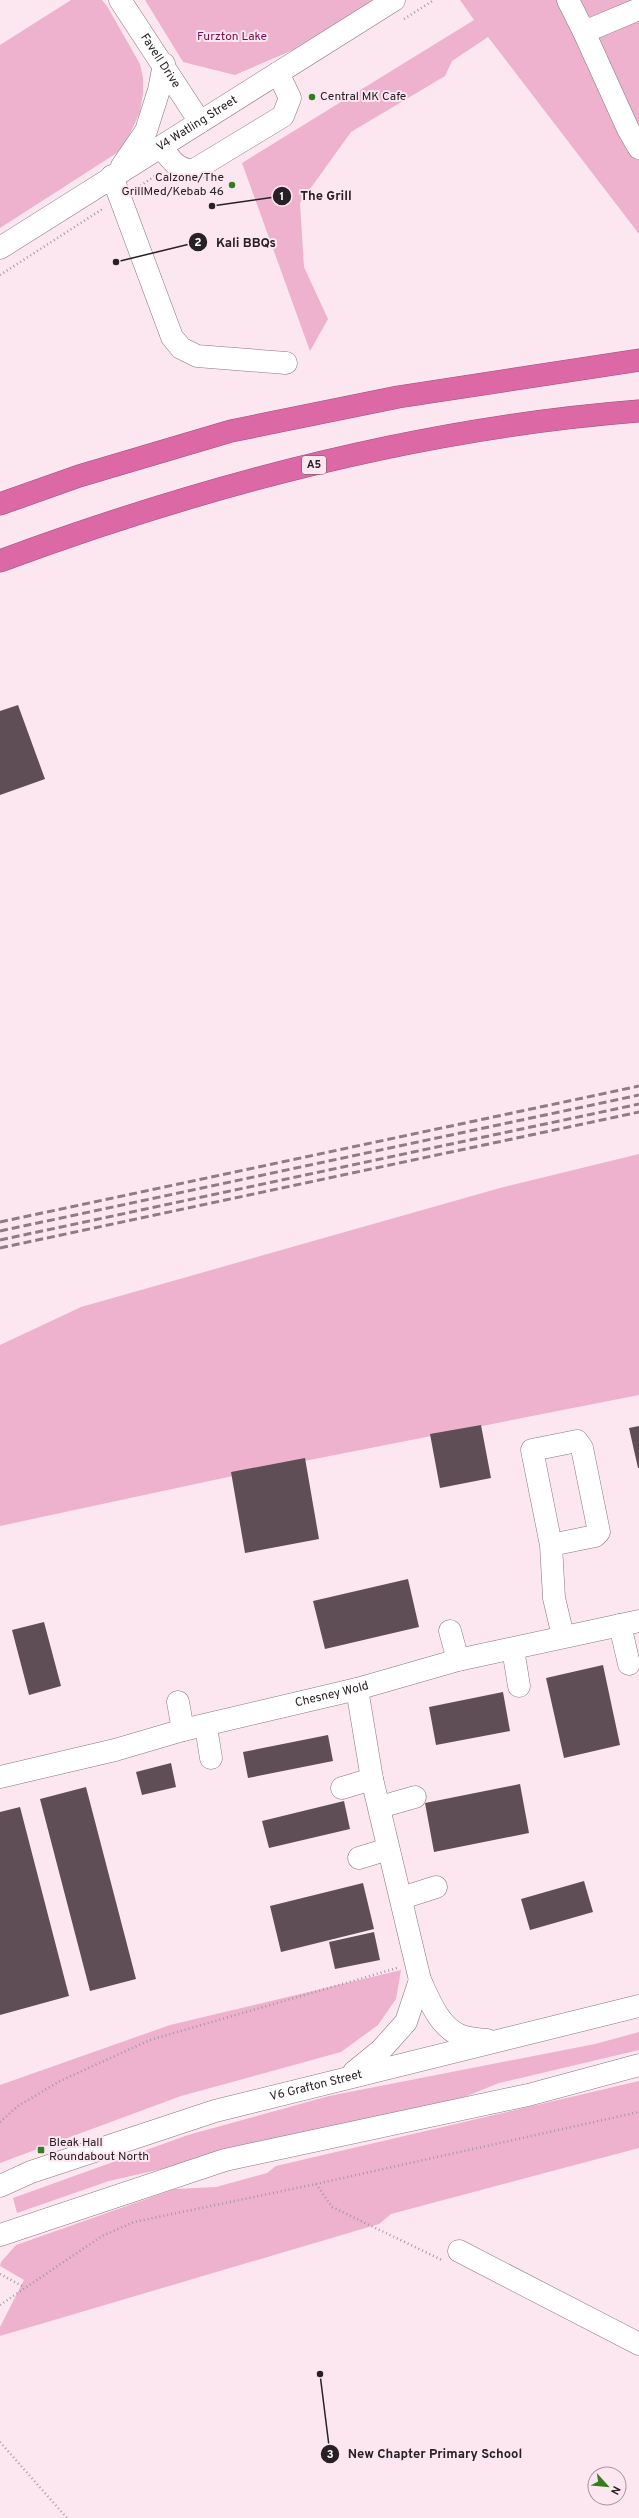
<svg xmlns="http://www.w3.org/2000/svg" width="639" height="2518" font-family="Overpass,sans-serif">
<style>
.green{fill:#eeb2ce}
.building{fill:#5f4e56}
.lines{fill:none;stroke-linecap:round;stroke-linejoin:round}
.minor-casing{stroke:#88757d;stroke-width:23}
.highway-casing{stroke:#9d4f78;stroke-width:23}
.path{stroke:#a7979e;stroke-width:2.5;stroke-dasharray:1 3;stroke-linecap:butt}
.minor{stroke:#fff;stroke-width:22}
.highway{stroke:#dc69a5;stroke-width:22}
.rail{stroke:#8b7d83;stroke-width:3;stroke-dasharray:8 4;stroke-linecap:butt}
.poi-dot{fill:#357d22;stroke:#fce7f0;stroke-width:1.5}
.labels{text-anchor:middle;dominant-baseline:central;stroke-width:4;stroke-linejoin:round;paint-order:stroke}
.shield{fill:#fce7f0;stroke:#685c61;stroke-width:1}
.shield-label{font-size:11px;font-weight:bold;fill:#282024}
.park-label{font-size:12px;fill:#780e4f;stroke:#fce7f0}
.street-label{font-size:12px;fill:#282024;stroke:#fce7f0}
.poi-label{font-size:12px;fill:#282024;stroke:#fce7f0;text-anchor:start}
.leader{fill:none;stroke:#282024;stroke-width:1.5}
.callout-dot{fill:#282024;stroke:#fce7f0;stroke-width:1.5}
.mark-label{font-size:12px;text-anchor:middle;font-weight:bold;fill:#fff}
.callout-label{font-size:13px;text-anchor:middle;font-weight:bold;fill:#282024;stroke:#fce7f0;stroke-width:4;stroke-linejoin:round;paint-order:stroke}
</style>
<rect width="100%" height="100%" fill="#fce7f0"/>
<path class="green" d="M 71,0 L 102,0 L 107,6 L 140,64 L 143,78 L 143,93 L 140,112 L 123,149 L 0,228 L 0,45 Z
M 145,0 L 394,0 L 360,21 L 235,75 L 183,62 Z
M 460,0 L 639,0 L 639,234 L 488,37 L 452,61 L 445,76 L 351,132 L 300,203 L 304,267 L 328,319 L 310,351 L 242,163 L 474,20 Z
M 639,1154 L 639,1395 L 279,1466 L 0,1526 L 0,1345 L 81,1307 L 500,1188 Z
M 401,1970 L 396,1999 L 378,2025 L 341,2052 L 181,2096 L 0,2163 L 0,2085 L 170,2025 Z
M 639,2032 L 639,2050 L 499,2083 L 447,2104 L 109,2181 L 17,2213 L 13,2198 L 188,2135 L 329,2096 L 595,2044 Z
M 639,2081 L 639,2148 L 391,2214 L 379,2224 L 0,2336 L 0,2327 L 24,2280 L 0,2266 L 1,2262 L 16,2245 L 175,2189 L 216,2187 L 267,2173 L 276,2166 Z"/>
<path class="building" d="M 18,705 L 45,779 L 0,795 L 0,711 Z
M 481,1425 L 491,1478 L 440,1488 L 430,1434 Z
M 639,1426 L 639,1468 L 638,1468 L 629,1428 Z
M 305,1458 L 319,1539 L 245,1553 L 231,1472 Z
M 408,1579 L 419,1627 L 325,1649 L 313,1601 Z
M 44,1622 L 61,1686 L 29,1695 L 12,1630 Z
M 603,1665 L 620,1745 L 564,1758 L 546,1678 Z
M 503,1692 L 510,1731 L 436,1745 L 429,1707 Z
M 328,1735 L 333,1761 L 248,1778 L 243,1752 Z
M 171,1763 L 176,1787 L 142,1795 L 136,1772 Z
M 520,1784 L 529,1833 L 434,1852 L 425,1803 Z
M 86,1787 L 136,1979 L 90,1991 L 40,1799 Z
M 344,1801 L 350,1829 L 269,1848 L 262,1821 Z
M 20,1807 L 69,1996 L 0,2015 L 0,1812 Z
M 584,1881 L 593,1912 L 530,1930 L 521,1899 Z
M 363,1883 L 374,1929 L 281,1952 L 270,1906 Z
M 374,1932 L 380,1960 L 335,1969 L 329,1942 Z"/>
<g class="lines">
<defs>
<g id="minor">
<path id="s1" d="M 120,0 L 200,122"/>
<path d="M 568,0 L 584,32"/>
<path d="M 639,9 L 584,32 L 628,129 L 639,148"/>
<path d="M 161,147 C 171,159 177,171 194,170 L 283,116 L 290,98 L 278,73"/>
<path d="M 122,166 L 146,131 L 159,90 L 164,64"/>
<path d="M 112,176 L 172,337 L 181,348 L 197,356 L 286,363"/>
<path id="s2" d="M 0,248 L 394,0"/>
<path d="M 551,1545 L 595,1536 L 599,1532 L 582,1448 L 577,1441 L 532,1450 L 551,1545 L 554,1598 L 563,1636"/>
<path d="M 620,1625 L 629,1664"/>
<path d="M 450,1631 L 458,1660"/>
<path d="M 513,1649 L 519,1686"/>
<path d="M 357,1689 L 372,1779 L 420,1980 C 429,1999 438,2025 459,2035 C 467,2039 478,2039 487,2040"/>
<path d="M 178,1702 L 183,1730"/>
<path d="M 206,1727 L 211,1758"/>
<path id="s3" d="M 0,1777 L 115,1750 L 183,1730 L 357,1689 L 458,1660 L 639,1621"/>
<path d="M 342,1788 L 372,1779"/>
<path d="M 380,1807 L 415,1797"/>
<path d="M 359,1858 L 388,1849"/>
<path d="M 402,1898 L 436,1887"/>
<path d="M 354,2072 L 381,2050 L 406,2022 L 420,1980"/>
<path id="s4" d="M 0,2186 L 31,2172 L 215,2111 L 639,2006"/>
<path d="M 0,2235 L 225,2160 L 528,2095 L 639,2065"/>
<path d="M 459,2251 L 639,2344"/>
</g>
<path id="highway" d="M 0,504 L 79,476 L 231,431 L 398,397 L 639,360
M 0,561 C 205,485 420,428 639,411"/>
</defs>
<use href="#minor" class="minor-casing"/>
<use href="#highway" class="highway-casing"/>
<path class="path" d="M 404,19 L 434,0
M 137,188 L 158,174
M 0,275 L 104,208
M 0,2122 L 18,2106 L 60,2081 L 150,2040 L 397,1968
M 316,2184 L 332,2207 L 442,2260
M 0,2274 L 24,2287
M 0,2305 L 102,2236 L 134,2222 L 316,2184 L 639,2112
M 0,2442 L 67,2518"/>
<use href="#minor" class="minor"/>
<use href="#highway" class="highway"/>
<path class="rail" d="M 0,1222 L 639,1086
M 0,1231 L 639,1095
M 0,1240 L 639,1104
M 0,1248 L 639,1112"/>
</g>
<g class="poi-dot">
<circle cx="312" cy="97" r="4"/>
<circle cx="232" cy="185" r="4"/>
<rect x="37" y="2146" width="8" height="8" rx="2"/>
</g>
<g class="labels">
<rect class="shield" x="302" y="456" width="24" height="18" rx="3"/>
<g class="shield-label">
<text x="314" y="465">A5</text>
</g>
<g class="park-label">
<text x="232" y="37">Furzton Lake</text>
</g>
<g class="street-label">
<text stroke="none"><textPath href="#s1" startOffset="73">Favell Drive</textPath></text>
<text stroke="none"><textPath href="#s2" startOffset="233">V4 Watling Street</textPath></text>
<text stroke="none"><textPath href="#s3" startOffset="342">Chesney Wold</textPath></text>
<text stroke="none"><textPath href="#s4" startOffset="332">V6 Grafton Street</textPath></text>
</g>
<g class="poi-label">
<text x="320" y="97">Central MK Cafe</text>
<text x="224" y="178" text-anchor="end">Calzone/The<tspan x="224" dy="14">GrillMed/Kebab 46</tspan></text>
<text x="49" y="2143">Bleak Hall<tspan x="49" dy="14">Roundabout North</tspan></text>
</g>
</g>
<path class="leader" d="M212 206L282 196M116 262L198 242M320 2374L330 2454"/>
<g class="callout-dot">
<circle cx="212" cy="206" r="4"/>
<circle cx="116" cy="262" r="4"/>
<circle cx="320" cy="2374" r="4"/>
<circle cx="282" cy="196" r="10"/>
<circle cx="198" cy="242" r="10"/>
<circle cx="330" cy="2454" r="10"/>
</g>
<g class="mark-label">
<text x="282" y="200">1</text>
<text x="198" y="246">2</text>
<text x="330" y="2458">3</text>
</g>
<g class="callout-label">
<text x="326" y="200">The Grill</text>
<text x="246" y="247">Kali BBQs</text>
<text x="435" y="2458">New Chapter Primary School</text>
</g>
<g transform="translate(607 2486) rotate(117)"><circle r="19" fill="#fce7f0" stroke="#a7979e"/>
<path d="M0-3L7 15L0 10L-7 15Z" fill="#357d22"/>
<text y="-6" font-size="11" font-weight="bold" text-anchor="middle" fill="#282024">N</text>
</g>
</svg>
